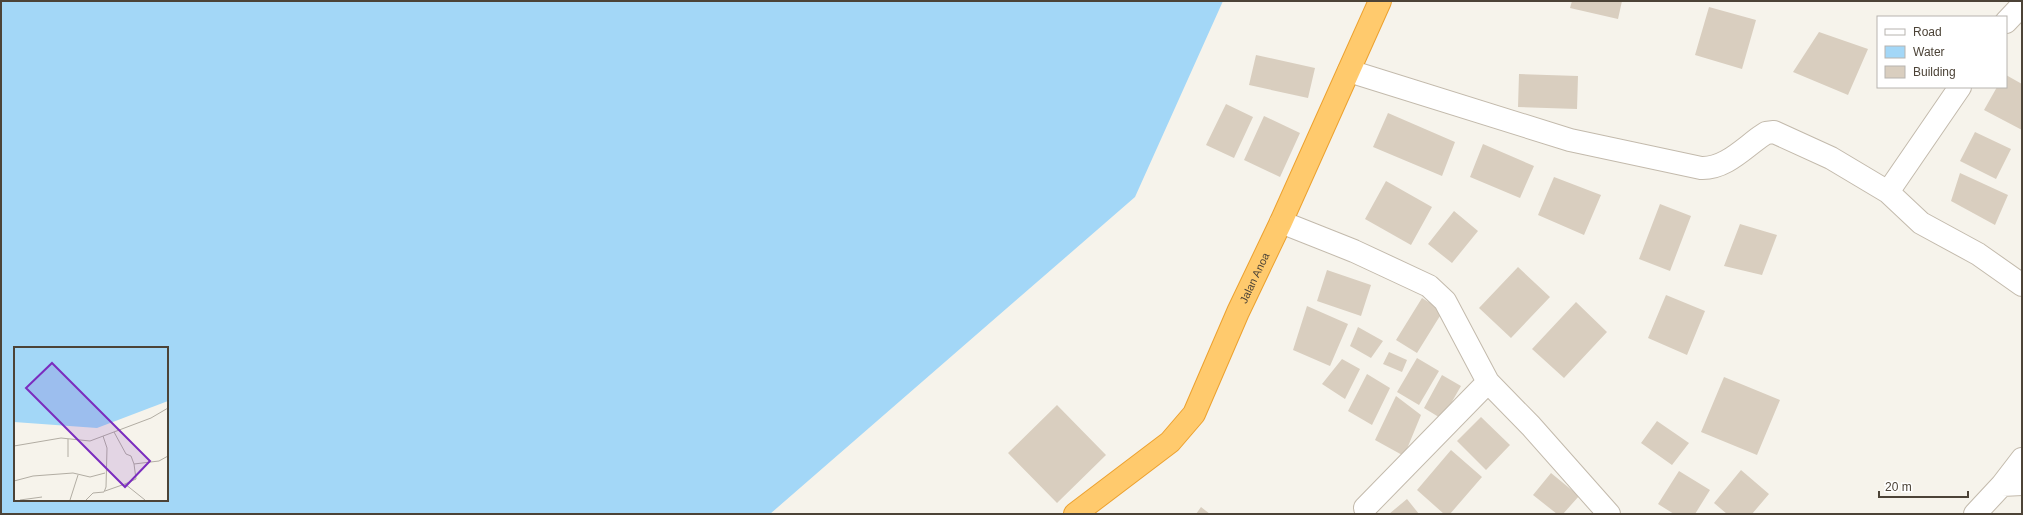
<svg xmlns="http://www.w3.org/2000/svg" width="2023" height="515" font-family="Arial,sans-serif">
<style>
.water{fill:#a3d7f7;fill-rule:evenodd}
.building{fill:#d9cebf}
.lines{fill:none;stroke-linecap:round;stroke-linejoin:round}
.minor-casing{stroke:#c3baac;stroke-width:24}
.highway-casing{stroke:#eca12f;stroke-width:24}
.minor{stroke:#fff;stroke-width:22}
.highway{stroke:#ffca6d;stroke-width:22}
.labels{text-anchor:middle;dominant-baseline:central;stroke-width:4;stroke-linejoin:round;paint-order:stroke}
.street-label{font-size:11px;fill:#4c4337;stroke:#fff}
.inset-road{fill:none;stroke:#b2ada3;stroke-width:1}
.view{fill:#7b2cbf;fill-opacity:0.15;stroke:#7b2cbf;stroke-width:2}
.inset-edge{fill:none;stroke:#4c4337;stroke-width:2}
</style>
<rect width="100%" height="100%" fill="#f6f3eb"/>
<path class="water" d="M 1,1 L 1223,1 L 1135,197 L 770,514 L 1,514 ZM 15,348 L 167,348 L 167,500 L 15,500 Z"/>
<path class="building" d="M 1572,1 L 1622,1 L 1618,19 L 1570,8 Z
M 1709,7 L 1756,20 L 1742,69 L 1695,55 Z
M 1819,32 L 1868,49 L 1848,95 L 1793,72 Z
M 1256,55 L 1315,68 L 1308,98 L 1249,85 Z
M 1519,74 L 1578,76 L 1577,109 L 1518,107 Z
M 2006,75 L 2022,84 L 2022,130 L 1984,110 L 1997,87 L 2006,87 Z
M 1226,104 L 1253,117 L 1234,158 L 1206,145 Z
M 1388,113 L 1455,142 L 1442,176 L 1373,147 Z
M 1264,116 L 1300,133 L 1280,177 L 1244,160 Z
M 1975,132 L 2011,149 L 1996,179 L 1960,161 Z
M 1483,144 L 1534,166 L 1520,198 L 1470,177 Z
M 1960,173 L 2008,195 L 1995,225 L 1951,201 Z
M 1554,177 L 1601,195 L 1584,235 L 1538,215 Z
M 1386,181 L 1432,207 L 1411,245 L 1365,219 Z
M 1660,204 L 1691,216 L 1670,271 L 1639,259 Z
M 1454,211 L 1478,231 L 1452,263 L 1428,244 Z
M 1740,224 L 1777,235 L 1762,275 L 1724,266 Z
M 1518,267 L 1550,297 L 1511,338 L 1479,308 Z
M 1327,270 L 1371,285 L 1361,316 L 1317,301 Z
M 1666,295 L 1705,311 L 1687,355 L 1648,338 Z
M 1422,298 L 1443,311 L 1417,353 L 1396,340 Z
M 1576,302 L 1607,332 L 1564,378 L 1532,349 Z
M 1307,306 L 1348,324 L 1330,366 L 1293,350 Z
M 1358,327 L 1383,341 L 1371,358 L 1350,346 Z
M 1389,352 L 1407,360 L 1402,372 L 1383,364 Z
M 1417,358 L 1439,371 L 1419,405 L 1397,392 Z
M 1342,359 L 1360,369 L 1345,399 L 1322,384 Z
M 1367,374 L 1390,388 L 1372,425 L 1348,411 Z
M 1442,375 L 1461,386 L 1442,419 L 1424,408 Z
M 1724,377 L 1780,400 L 1757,455 L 1701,432 Z
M 1396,396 L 1421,415 L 1404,456 L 1375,440 Z
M 1057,405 L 1106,455 L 1057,503 L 1008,453 Z
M 1481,417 L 1510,445 L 1486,470 L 1457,441 Z
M 1657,421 L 1689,443 L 1672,465 L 1641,443 Z
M 1451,450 L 1482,477 L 1450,514 L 1444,514 L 1417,490 Z
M 1741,470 L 1769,494 L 1752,514 L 1727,514 L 1714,503 Z
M 1679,471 L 1710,490 L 1695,514 L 1674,514 L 1658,504 Z
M 1551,473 L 1579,496 L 1563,514 L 1557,514 L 1533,495 Z
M 1407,499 L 1419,514 L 1389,514 Z
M 1201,507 L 1210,514 L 1196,514 Z"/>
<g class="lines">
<defs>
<path id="minor" d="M 2006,22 L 2022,5
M 1349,71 L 1570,140 L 1701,168 C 1724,169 1742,150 1760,137 L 1766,133 L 1774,132 L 1831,158 L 1888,192 L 1921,223 L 1978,254 L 2022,285
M 1888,192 L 1960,87
M 1281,222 L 1354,251 L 1429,286 L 1445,301 L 1488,382 L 1531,426 L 1609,514
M 2022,459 L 2002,485 L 2022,484
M 1365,508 L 1488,382
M 1975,514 L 2002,485"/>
<g id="highway">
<path id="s1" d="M 1075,514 L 1170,442 L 1194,414 L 1238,312 L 1281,222 L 1380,1"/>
</g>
</defs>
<use href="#minor" class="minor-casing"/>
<use href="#highway" class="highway-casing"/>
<use href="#minor" class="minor"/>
<use href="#highway" class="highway"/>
</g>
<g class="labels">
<g class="street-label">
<text stroke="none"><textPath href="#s1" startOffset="305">Jalan Anoa</textPath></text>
</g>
</g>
<g transform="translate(14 347)">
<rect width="154" height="154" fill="#f6f3eb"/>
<path d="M 0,1 L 154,1 L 154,54 L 83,81 L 0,75 Z" fill="#a3d7f7"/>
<path class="inset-road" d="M 100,85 L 112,107 L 117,109 L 120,117 L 122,132 L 111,137 L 131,153M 54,92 L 54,110M 0,99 L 47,91 L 76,94 L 137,71 L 154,61M 120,117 L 145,114 L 154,109M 0,134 L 19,129 L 59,126 L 76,130 L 91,126M 91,144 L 111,137M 6,153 L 28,150M 56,153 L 64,128M 72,153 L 79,146 L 90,145 L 92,140 L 93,101 L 89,89"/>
<path class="view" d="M 38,16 L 136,114 L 111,140 L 12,41 Z"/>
<rect width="154" height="154" class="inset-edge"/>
</g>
<rect width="2023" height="515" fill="none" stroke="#4c4337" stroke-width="4"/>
<rect x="1877" y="16" width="130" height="72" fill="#ffffff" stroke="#b7b4af"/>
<rect x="1885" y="29" width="20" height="6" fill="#ffffff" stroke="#b7b4af"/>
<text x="1913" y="36" font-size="12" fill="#4c4337">Road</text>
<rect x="1885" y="46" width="20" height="12" fill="#a3d7f7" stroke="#b7b4af"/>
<text x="1913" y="56" font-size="12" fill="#4c4337">Water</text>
<rect x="1885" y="66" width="20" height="12" fill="#d9cebf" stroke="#b7b4af"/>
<text x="1913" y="76" font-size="12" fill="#4c4337">Building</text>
<path d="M1879 491v6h89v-6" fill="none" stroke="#4c4337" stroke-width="2"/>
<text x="1885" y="491" font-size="12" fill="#4c4337" stroke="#ffffff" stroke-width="3" paint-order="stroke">20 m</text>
</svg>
